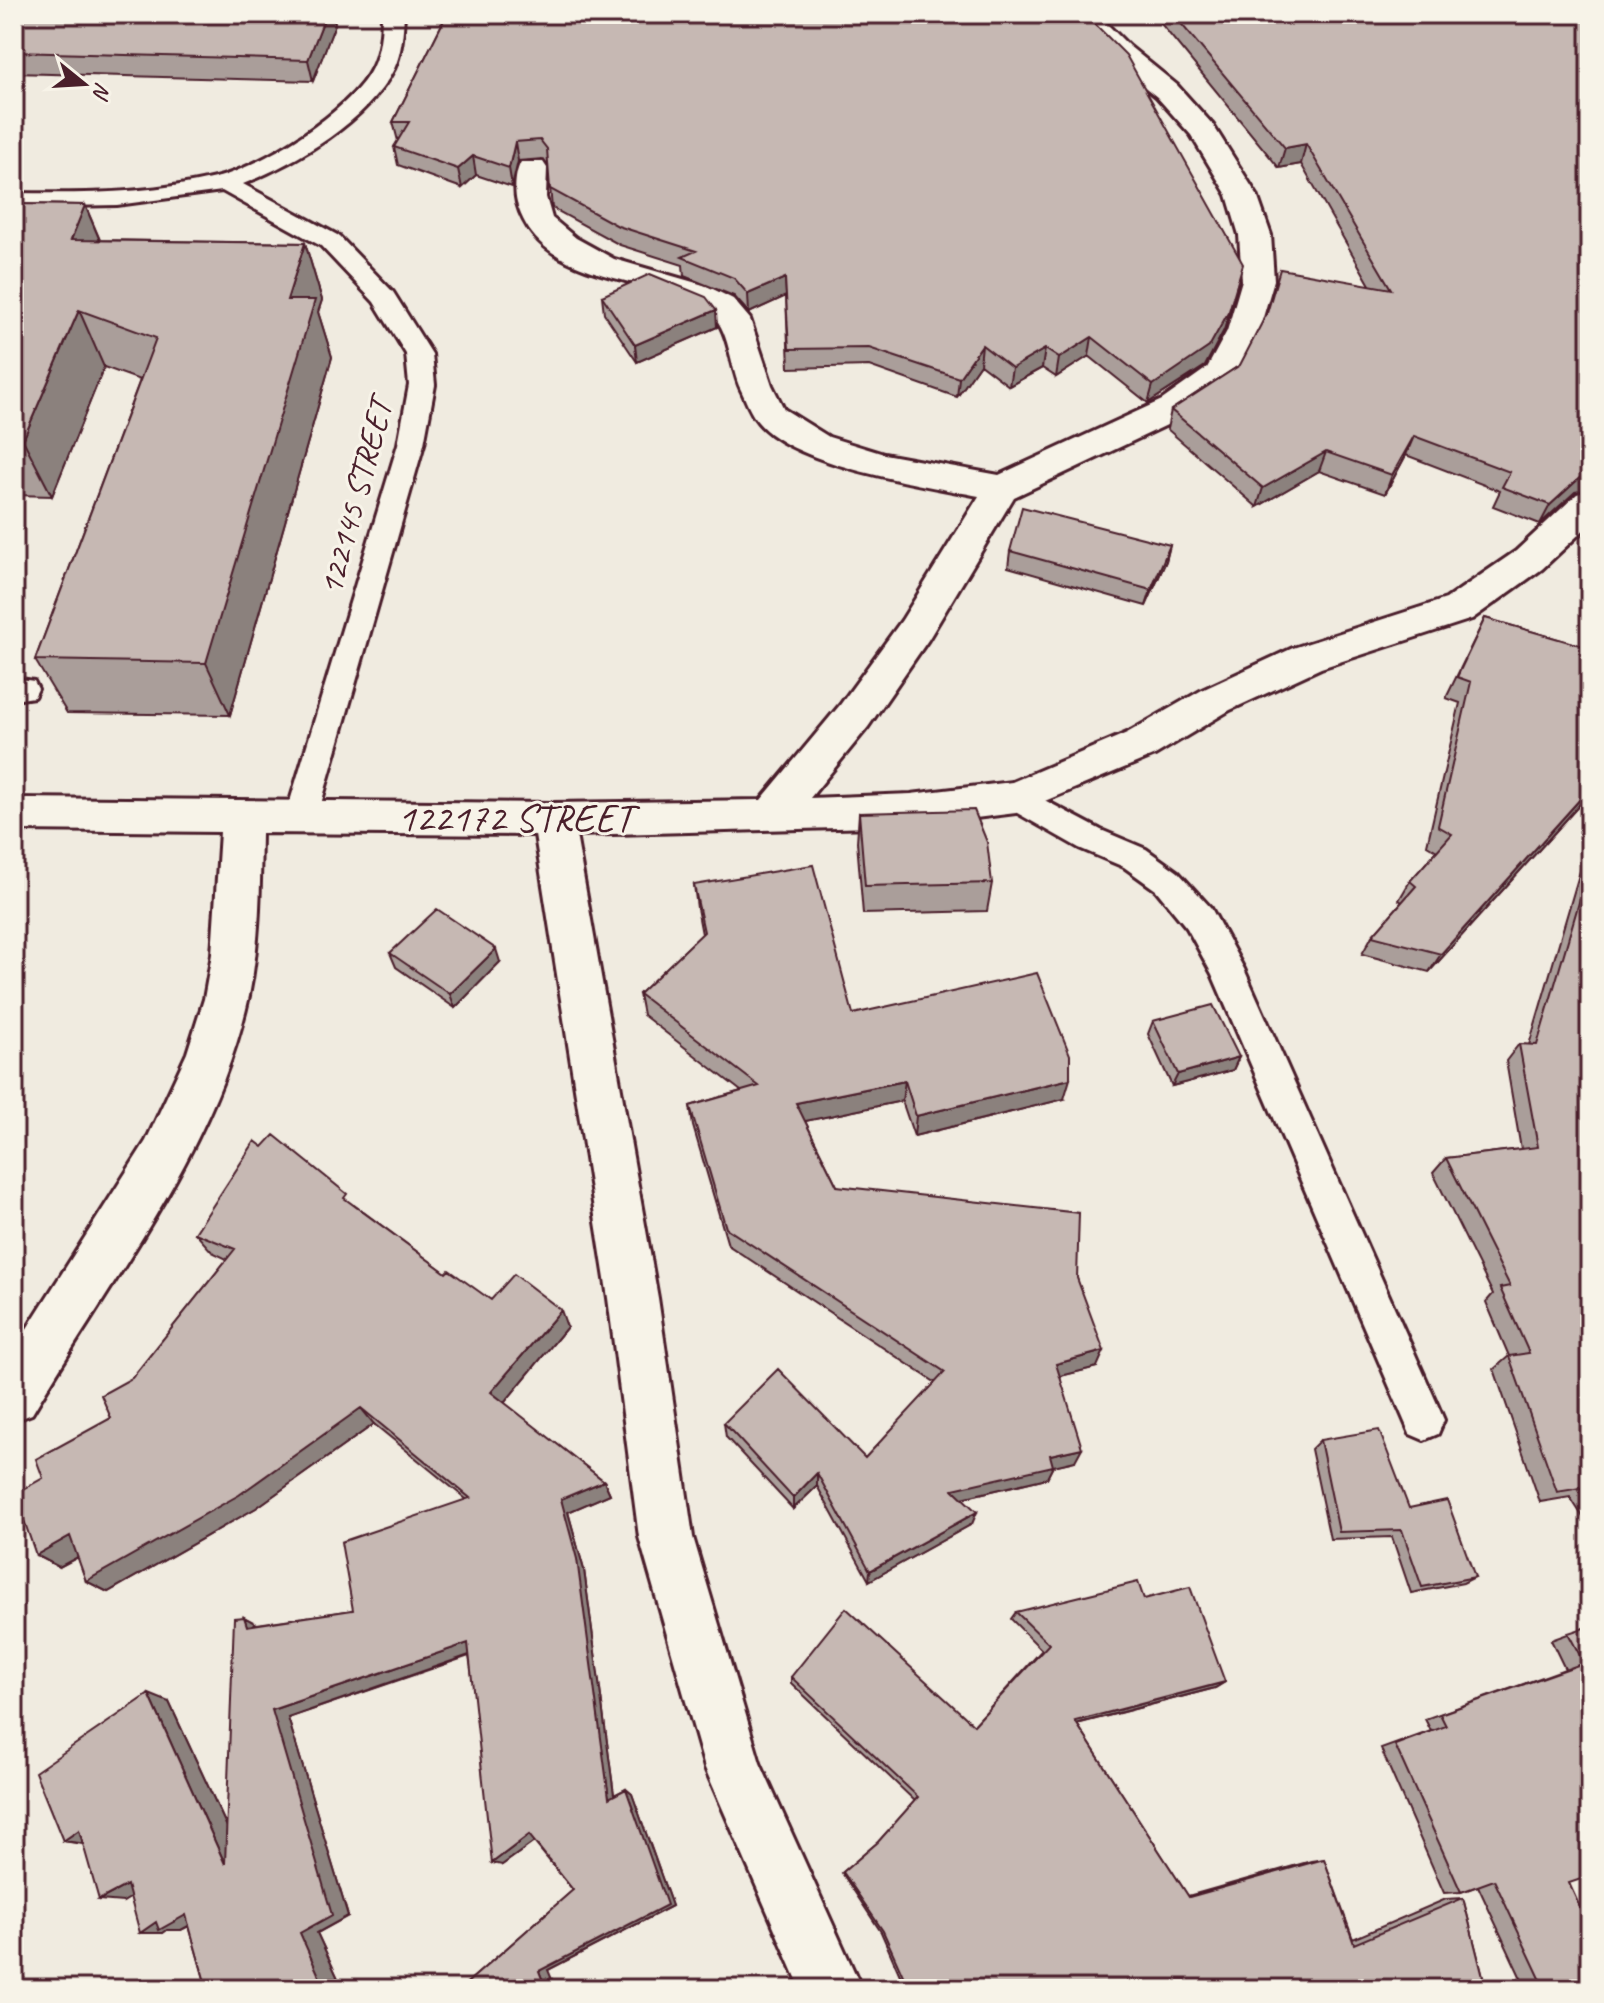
<svg xmlns="http://www.w3.org/2000/svg" width="1604" height="2003" font-family="Caveat,sans-serif">
<style>
.lines{fill:none;stroke-linecap:round;stroke-linejoin:round}
.service-casing{stroke:#4a1f2b;stroke-width:6}
.minor-casing{stroke:#4a1f2b;stroke-width:6}
.service{fill:#f7f3e8;fill-rule:evenodd}
.minor{fill:#f7f3e8;fill-rule:evenodd}
.wall{fill:#aa9e9a;stroke:#4a1f2b;stroke-width:2}
.shaded-wall{fill:#8b817d;stroke:#4a1f2b;stroke-width:2}
.building{fill:#c6b8b3;stroke:#4a1f2b;stroke-width:2}
.labels{text-anchor:middle;dominant-baseline:central;stroke-width:6;stroke-linejoin:round;paint-order:stroke}
.far-street-label{font-size:34px;fill:#4a1f2b;stroke:#f7f3e8}
.street-label{font-size:40px;fill:#4a1f2b;stroke:#f7f3e8}
</style>
<rect width="100%" height="100%" fill="#f0ebe0"/>
<filter id="ink" filterUnits="userSpaceOnUse"><feTurbulence type="fractalNoise" baseFrequency=".0125" numOctaves="2"/><feDisplacementMap in="SourceGraphic" scale="16" xChannelSelector="R" yChannelSelector="G"/><feConvolveMatrix kernelMatrix="1 2 1 2 8 2 1 2 1" color-interpolation-filters="sRGB"/></filter>
<g filter="url(#ink)">
<g class="lines">
<defs>
<path id="service" d="M 382,14 L 404,14 C 403,32 402,52 394,69 C 367,122 297,162 243,184 L 339,236 L 393,292 L 432,354 L 435,385 L 424,444 L 317,818 L 312,827 L 301,831 L 290,827 L 285,818 L 398,444 L 409,385 L 406,354 L 374,302 L 321,246 L 222,191 L 117,205 L 14,207 L 14,193 C 80,194 150,194 215,178 C 261,167 351,111 372,68 C 380,52 382,32 382,14 Z
M 14,678 L 34,681 L 38,689 L 34,697 L 14,700 Z
M 1016,785 L 1101,830 L 1146,849 L 1178,872 L 1211,908 L 1244,969 L 1438,1406 L 1444,1420 L 1438,1434 L 1424,1440 L 1410,1434 L 1212,974 L 1187,928 L 1156,890 L 1124,867 L 1079,848 L 1005,806 L 1000,797 L 1005,788 Z"/>
<path id="minor" d="M 1068,14 L 1097,14 L 1129,46 L 1177,85 L 1213,125 L 1257,195 L 1271,235 L 1274,280 L 1259,331 L 1232,383 L 1186,416 L 1014,497 L 928,640 L 868,727 L 810,798 L 911,794 L 1012,782 L 1127,733 L 1202,690 L 1293,648 L 1446,599 L 1516,551 L 1577,494 L 1590,491 L 1590,524 L 1542,569 L 1472,619 L 1321,668 L 1230,710 L 1155,755 L 1016,813 L 911,826 L 576,835 L 658,1298 L 693,1537 L 760,1763 L 862,1989 L 801,1989 L 705,1768 L 639,1537 L 608,1298 L 535,835 L 261,833 C 260,887 260,942 249,996 C 216,1149 110,1281 32,1414 L 14,1421 L 14,1349 L 146,1141 L 187,1053 L 204,999 L 212,954 L 220,832 L 14,830 L 14,798 L 553,803 L 761,800 L 840,705 L 902,620 L 979,496 C 924,485 794,466 758,422 C 750,413 746,400 741,390 C 730,368 730,327 709,312 C 650,272 540,286 517,203 C 514,191 515,172 521,162 L 543,162 L 547,168 L 546,197 L 552,218 L 576,238 L 614,259 L 707,286 L 733,299 L 750,319 L 772,385 L 784,409 L 829,437 L 884,454 L 999,475 L 1162,400 L 1207,368 L 1227,331 L 1242,280 L 1239,235 L 1227,195 L 1191,135 L 1157,97 L 1109,58 Z"/>
</defs>
<use href="#service" class="service-casing"/>
<use href="#minor" class="minor-casing"/>
<use href="#service" class="service"/>
<use href="#minor" class="minor"/>
</g>
<path class="wall" d="M 14,14 L 333,14 L 335,24 L 313,81 L 14,73 Z
M 447,14 L 1238,283 L 1224,330 L 1205,366 L 1148,403 L 1089,356 L 1056,377 L 1042,368 L 1009,386 L 980,364 L 957,397 L 869,366 L 789,368 L 786,296 L 749,313 L 734,296 L 684,276 L 683,265 L 620,245 L 552,208 L 548,166 L 543,159 L 518,161 L 512,187 L 476,175 L 462,188 L 398,165 L 394,147 L 398,141 L 393,122 Z
M 1153,14 L 1590,14 L 1575,492 L 1540,524 L 1493,506 L 1500,491 L 1406,455 L 1385,494 L 1319,471 L 1257,507 L 1167,429 L 1171,410 L 1240,365 L 1370,285 L 1301,164 L 1279,168 Z
M 14,204 L 85,205 L 100,240 L 305,243 L 322,300 L 318,312 L 332,357 L 230,715 L 67,713 L 35,660 L 140,380 L 104,367 L 52,496 L 14,495 Z
M 602,296 L 717,327 L 637,362 L 604,313 Z
M 1170,545 L 1166,561 L 1146,606 L 1008,567 L 1010,551 Z
M 1485,618 L 1590,648 L 1590,793 L 1429,972 L 1362,954 L 1372,936 L 1402,902 L 1399,900 L 1410,881 L 1437,851 L 1427,845 L 1460,703 L 1446,698 Z
M 859,813 L 992,883 L 987,911 L 863,914 L 857,842 Z
M 1590,837 L 1590,1528 L 1570,1497 L 1540,1502 L 1494,1369 L 1509,1356 L 1486,1302 L 1493,1294 L 1433,1173 L 1446,1158 L 1521,1149 L 1506,1061 L 1519,1044 L 1529,1045 Z
M 694,885 L 853,1014 L 1064,1099 L 914,1136 L 902,1101 L 805,1121 L 837,1186 L 1077,1278 L 1097,1367 L 1060,1376 L 1075,1461 L 1053,1466 L 1047,1478 L 962,1498 L 972,1524 L 869,1581 L 817,1486 L 793,1509 L 726,1437 L 724,1423 L 865,1458 L 936,1383 L 728,1245 L 693,1126 L 690,1106 L 741,1091 L 643,1015 L 639,994 L 702,934 L 697,908 Z
M 390,953 L 500,962 L 455,1008 L 396,967 Z
M 1153,1021 L 1239,1057 L 1233,1070 L 1172,1086 L 1148,1034 Z
M 354,1205 L 446,1273 L 491,1300 L 567,1327 L 504,1403 L 604,1481 L 610,1494 L 568,1512 L 584,1570 L 614,1795 L 626,1789 L 632,1794 L 672,1906 L 548,1970 L 460,1989 L 573,1890 L 534,1842 L 502,1865 L 469,1656 L 288,1718 L 348,1916 L 317,1933 L 341,1985 L 336,1989 L 207,1989 L 189,1926 L 181,1930 L 167,1930 L 163,1933 L 130,1897 L 123,1902 L 83,1844 L 63,1841 L 169,1702 L 227,1827 L 244,1617 L 257,1624 L 353,1610 L 466,1499 L 374,1424 L 256,1508 L 108,1592 L 86,1581 L 78,1557 L 59,1567 L 36,1555 L 43,1478 L 111,1418 L 132,1378 L 227,1259 L 212,1252 L 195,1233 Z
M 1320,1440 L 1409,1508 L 1475,1577 L 1463,1583 L 1411,1593 L 1392,1537 L 1330,1539 L 1311,1449 Z
M 1144,1599 L 1225,1682 L 1215,1688 L 1077,1724 L 1188,1896 L 1311,1861 L 1324,1859 L 1353,1939 L 1446,1899 L 1463,1898 L 1486,1989 L 906,1989 L 881,1932 L 842,1873 L 878,1842 L 915,1801 L 791,1683 L 791,1677 L 974,1725 L 1042,1650 L 1011,1619 L 1016,1612 Z
M 1590,1626 L 1569,1883 L 1590,1989 L 1526,1989 L 1478,1886 L 1461,1892 L 1444,1893 L 1381,1749 L 1431,1731 L 1425,1719 L 1565,1669 L 1551,1640 Z"/>
<path class="shaded-wall" d="M 326,14 L 333,14 L 335,24 L 313,81 L 308,60 Z
M 515,142 L 518,161 L 512,187 L 509,168 Z
M 1306,144 L 1301,164 L 1279,168 L 1285,148 Z
M 473,156 L 476,175 L 462,188 L 458,169 Z
M 85,205 L 109,262 L 71,240 Z
M 305,243 L 322,300 L 318,312 L 332,357 L 230,715 L 206,663 L 287,300 Z
M 785,278 L 786,296 L 749,313 L 748,294 Z
M 1238,283 L 1224,330 L 1205,366 L 1148,403 L 1153,385 Z
M 79,310 L 104,367 L 52,496 L 23,440 Z
M 716,310 L 717,327 L 637,362 L 635,345 Z
M 1092,337 L 1089,356 L 1056,377 L 1059,358 Z
M 982,345 L 980,364 L 957,397 L 959,378 Z
M 1045,349 L 1042,368 L 1009,386 L 1012,368 Z
M 1414,436 L 1406,455 L 1385,494 L 1392,475 Z
M 1326,452 L 1319,471 L 1257,507 L 1263,488 Z
M 1590,472 L 1590,489 L 1575,492 L 1540,524 L 1550,505 L 1585,473 Z
M 1170,545 L 1166,561 L 1146,606 L 1151,590 Z
M 1590,788 L 1590,793 L 1429,972 L 1441,954 Z
M 496,949 L 500,962 L 455,1008 L 450,994 Z
M 1239,1057 L 1233,1070 L 1172,1086 L 1178,1074 Z
M 1070,1079 L 1064,1099 L 914,1136 L 916,1116 Z
M 905,1081 L 902,1101 L 796,1123 L 796,1103 Z
M 561,1310 L 567,1327 L 500,1408 L 491,1392 Z
M 1104,1351 L 1097,1367 L 1049,1379 L 1056,1364 Z
M 361,1408 L 374,1424 L 256,1508 L 108,1592 L 86,1581 Z
M 1082,1448 L 1075,1461 L 1053,1466 L 1047,1478 L 949,1501 L 953,1489 L 1050,1455 Z
M 817,1473 L 817,1486 L 793,1509 L 793,1498 Z
M 604,1481 L 610,1494 L 568,1512 L 584,1570 L 615,1802 L 609,1798 L 561,1499 Z
M 977,1512 L 972,1524 L 869,1581 L 870,1571 Z
M 70,1536 L 93,1549 L 59,1567 L 36,1555 Z
M 244,1617 L 261,1627 L 247,1626 Z
M 468,1643 L 478,1652 L 288,1718 L 348,1916 L 317,1933 L 341,1985 L 336,1989 L 321,1989 L 300,1933 L 272,1710 Z
M 1225,1682 L 1215,1688 L 1068,1726 L 1075,1721 Z
M 149,1694 L 169,1702 L 245,1866 L 225,1864 Z
M 626,1789 L 632,1794 L 672,1906 L 548,1970 L 556,1989 L 546,1989 L 539,1971 Z
M 79,1830 L 88,1844 L 63,1841 Z
M 529,1835 L 538,1839 L 502,1865 L 492,1863 Z
M 127,1885 L 149,1887 L 123,1902 L 99,1900 Z
M 186,1915 L 207,1916 L 181,1930 L 167,1930 L 163,1933 L 140,1933 L 156,1922 Z"/>
<path class="building" d="M 14,14 L 326,14 L 308,60 L 14,52 Z
M 447,14 L 1085,14 L 1126,55 L 1243,264 L 1229,311 L 1209,347 L 1153,385 L 1092,337 L 1059,358 L 1045,349 L 1012,368 L 982,345 L 959,378 L 869,348 L 789,349 L 785,278 L 748,294 L 734,278 L 682,257 L 696,251 L 618,226 L 550,189 L 547,149 L 540,140 L 515,142 L 509,168 L 473,156 L 458,169 L 394,147 L 409,122 L 393,122 Z
M 1173,14 L 1590,14 L 1590,472 L 1585,473 L 1550,505 L 1502,487 L 1510,472 L 1414,436 L 1392,475 L 1326,452 L 1263,488 L 1171,410 L 1240,365 L 1267,313 L 1280,269 L 1391,289 L 1306,144 L 1285,148 Z
M 14,204 L 85,205 L 71,240 L 305,243 L 287,300 L 315,300 L 206,663 L 35,660 L 156,338 L 79,310 L 23,440 L 14,440 Z
M 650,274 L 706,297 L 716,310 L 635,345 L 602,296 Z
M 1022,507 L 1170,545 L 1151,590 L 1010,551 Z
M 1485,618 L 1590,648 L 1590,788 L 1441,954 L 1372,936 L 1416,886 L 1410,881 L 1452,834 L 1438,826 L 1471,682 L 1457,677 Z
M 974,810 L 987,842 L 992,883 L 865,886 L 859,813 Z
M 813,865 L 853,1014 L 1037,973 L 1070,1055 L 1070,1079 L 916,1116 L 905,1081 L 796,1103 L 837,1186 L 1079,1213 L 1077,1278 L 1104,1351 L 1056,1364 L 1082,1448 L 1050,1455 L 1053,1466 L 953,1489 L 977,1512 L 870,1571 L 817,1473 L 793,1498 L 724,1423 L 778,1369 L 865,1458 L 945,1372 L 726,1228 L 690,1106 L 759,1086 L 639,994 L 704,932 L 694,885 Z
M 1590,865 L 1590,1492 L 1587,1487 L 1557,1492 L 1509,1356 L 1529,1353 L 1500,1288 L 1510,1286 L 1446,1158 L 1538,1147 L 1519,1044 L 1537,1045 Z
M 437,909 L 496,949 L 450,994 L 390,953 Z
M 1213,1005 L 1239,1057 L 1178,1074 L 1153,1021 Z
M 274,1135 L 347,1194 L 344,1198 L 446,1273 L 449,1270 L 491,1300 L 514,1274 L 561,1310 L 491,1392 L 604,1481 L 561,1499 L 577,1559 L 609,1798 L 626,1789 L 667,1905 L 539,1971 L 546,1989 L 460,1989 L 573,1890 L 529,1835 L 492,1863 L 468,1643 L 272,1710 L 332,1915 L 300,1933 L 324,1987 L 321,1989 L 207,1989 L 186,1915 L 159,1930 L 156,1922 L 140,1933 L 127,1885 L 99,1900 L 79,1830 L 63,1841 L 35,1772 L 149,1694 L 225,1864 L 234,1618 L 244,1617 L 247,1626 L 353,1610 L 341,1542 L 470,1498 L 361,1408 L 239,1495 L 86,1581 L 70,1536 L 36,1555 L 15,1494 L 43,1478 L 36,1459 L 111,1418 L 101,1395 L 132,1378 L 235,1249 L 195,1233 L 255,1141 L 263,1147 Z
M 1379,1430 L 1409,1508 L 1447,1500 L 1475,1577 L 1422,1587 L 1402,1530 L 1339,1532 L 1320,1440 Z
M 1138,1582 L 1144,1599 L 1190,1587 L 1225,1682 L 1075,1721 L 1189,1897 L 1324,1859 L 1354,1944 L 1463,1898 L 1486,1989 L 909,1989 L 883,1931 L 843,1872 L 878,1842 L 918,1797 L 791,1677 L 846,1608 L 974,1725 L 1049,1644 L 1016,1612 Z
M 1590,1626 L 1590,1876 L 1569,1883 L 1590,1929 L 1590,1989 L 1545,1989 L 1494,1880 L 1461,1892 L 1395,1745 L 1446,1726 L 1440,1714 L 1584,1663 L 1568,1633 Z"/>
</g>
<g class="labels">
<g class="far-street-label">
<text transform="translate(355 497) rotate(-75)">122145 STREET</text>
</g>
<g class="street-label">
<text x="515" y="818">122172 STREET</text>
</g>
</g>
<rect width="1604" height="2003" fill="none" stroke="#f7f3e8" stroke-width="48"/>
<rect x="24" y="24" width="1556" height="1955" fill="none" stroke="#4a1f2b" stroke-width="3" filter="url(#ink)"/>
<g transform="translate(84 84) rotate(108)" stroke="#f7f3e8" stroke-width="6" paint-order="stroke">
<path d="M0-6L14 30L0 20L-14 30Z" fill="#4a1f2b"/>
<text y="-12" font-size="22" font-weight="bold" text-anchor="middle" fill="#4a1f2b">N</text>
</g>
</svg>
